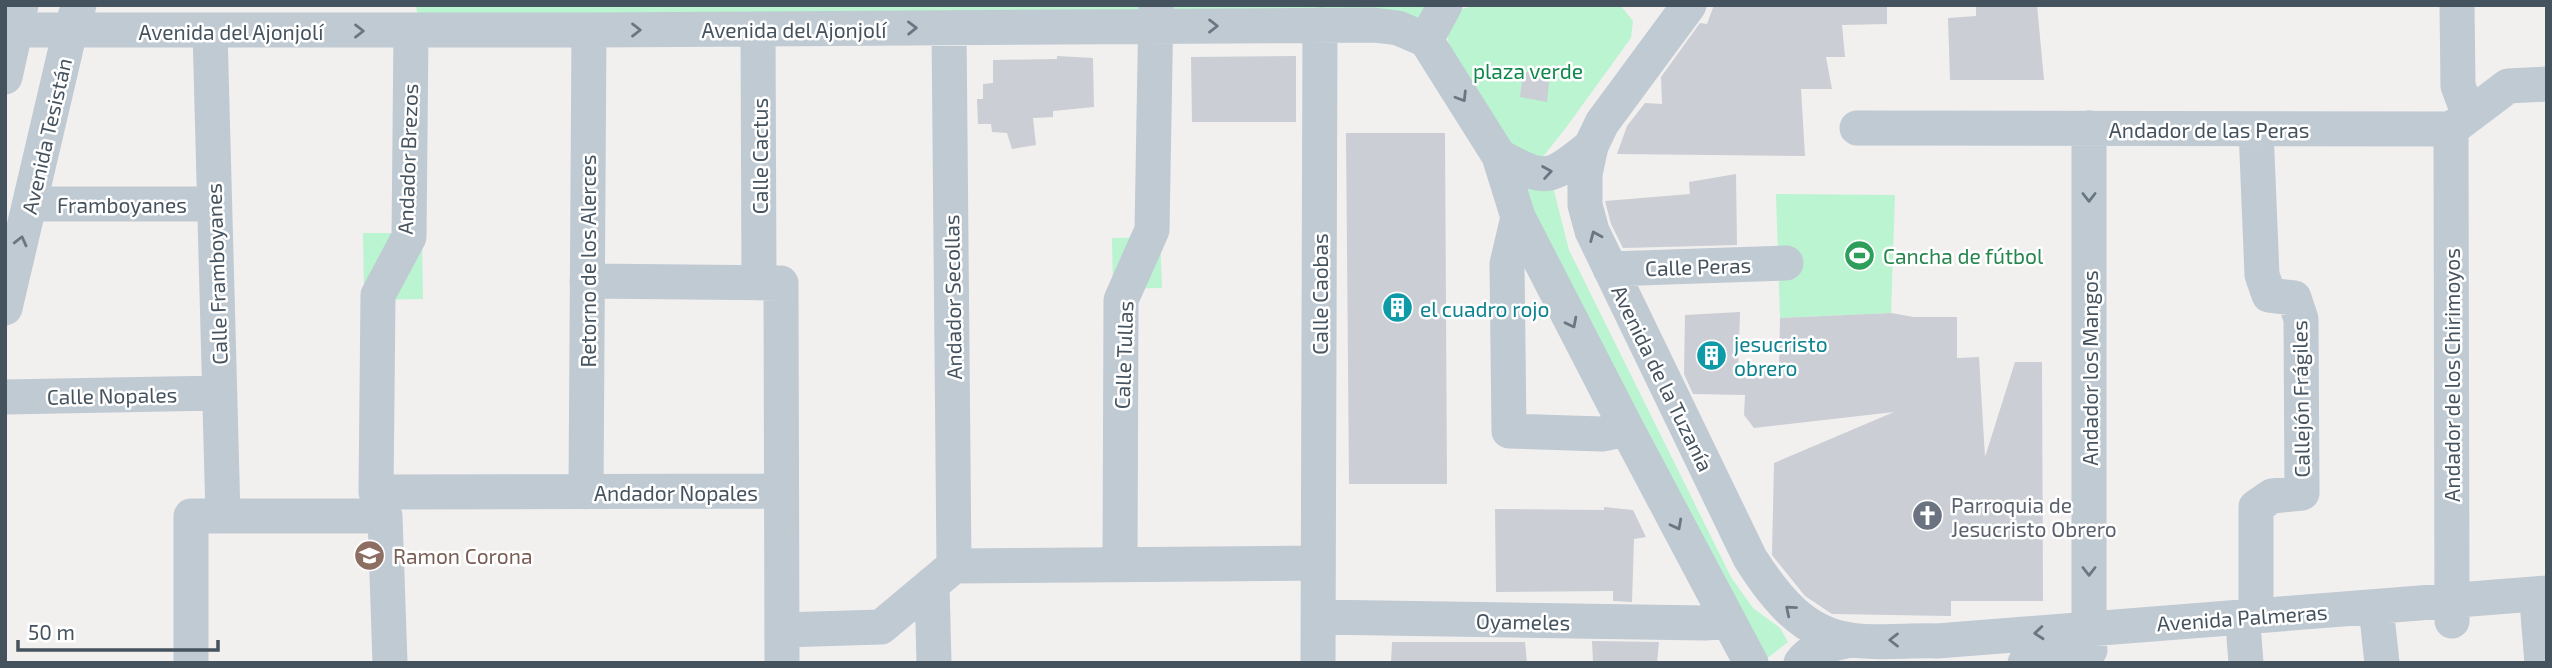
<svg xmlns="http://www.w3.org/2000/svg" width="2552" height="668" font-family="'Exo 2',sans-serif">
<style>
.green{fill:#baf4d0}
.building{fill:#cbced4}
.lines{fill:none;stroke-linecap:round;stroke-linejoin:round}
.minor{stroke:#bfcad3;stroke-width:35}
.oneway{stroke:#6a7782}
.labels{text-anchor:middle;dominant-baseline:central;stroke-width:5;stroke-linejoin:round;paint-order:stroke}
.street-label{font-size:21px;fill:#45535f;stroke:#fff}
.park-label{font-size:21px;fill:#0e884b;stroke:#fff}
.leisure-label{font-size:21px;fill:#27864d;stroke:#fff;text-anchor:start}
.culture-label{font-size:21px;fill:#0d838f;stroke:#fff;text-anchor:start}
.worship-label{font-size:21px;fill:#5b616d;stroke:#fff;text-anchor:start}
.education-label{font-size:21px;fill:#785e54;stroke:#fff;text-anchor:start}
</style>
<rect width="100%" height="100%" fill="#f2efef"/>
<path class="green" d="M 416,5 L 1427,5 L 1422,24 L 417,13 Z
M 1477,5 L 1620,5 L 1633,21 L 1631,38 L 1565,129 L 1530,173 L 1455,70 L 1447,36 L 1458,10 Z
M 1548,186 L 1553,187 L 1569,250 L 1731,577 L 1753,608 L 1780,628 L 1788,642 L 1761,663 L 1521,190 Z
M 1776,194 L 1895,195 L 1891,313 L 1780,318 Z
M 363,233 L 422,233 L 423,299 L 364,300 Z
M 1160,237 L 1162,288 L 1113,289 L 1112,238 Z"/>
<path class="building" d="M 1714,5 L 1887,5 L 1887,24 L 1842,25 L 1845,57 L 1826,57 L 1832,89 L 1801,89 L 1805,156 L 1617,154 L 1627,126 L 1645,103 L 1662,104 L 1661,77 L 1700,23 L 1707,24 Z
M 1976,5 L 2037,5 L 2044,80 L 1950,80 L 1948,18 L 1976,16 Z
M 1057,56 L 1093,58 L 1094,107 L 1053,111 L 1053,117 L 1033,118 L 1036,145 L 1012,149 L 1007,133 L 992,132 L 991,124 L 978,124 L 977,99 L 983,99 L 983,84 L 993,83 L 993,60 L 1057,59 Z
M 1296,56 L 1296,122 L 1192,122 L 1191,57 Z
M 1523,72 L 1550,74 L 1547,102 L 1520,97 Z
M 1346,133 L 1445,133 L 1447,484 L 1349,484 Z
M 1736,174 L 1737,245 L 1623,248 L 1611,224 L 1605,201 L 1690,194 L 1689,182 Z
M 1740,312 L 1738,374 L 1779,369 L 1780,318 L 1891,313 L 1914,317 L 1957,317 L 1957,358 L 1979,357 L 1985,457 L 2015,362 L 2042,362 L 2043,601 L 1951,601 L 1951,616 L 1832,614 L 1805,596 L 1772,555 L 1774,463 L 1894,412 L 1754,428 L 1744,415 L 1745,395 L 1693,394 L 1684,374 L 1685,315 Z
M 1604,507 L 1633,510 L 1646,537 L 1634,539 L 1632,602 L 1613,601 L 1613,591 L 1496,592 L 1495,509 L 1604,510 Z
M 1592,641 L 1659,642 L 1657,663 L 1593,663 Z
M 1392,642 L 1525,642 L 1527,663 L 1391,663 Z"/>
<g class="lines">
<path class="minor" d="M 1689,5 L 1602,123 L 1591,146 L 1585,174 L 1585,205 L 1592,231 L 1750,558 C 1774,596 1803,634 1851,640 C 1879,644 1909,640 1937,641 L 2547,593
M 2457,5 L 2458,86 L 2469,115
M 949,28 L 954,566
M 758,29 L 759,283
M 5,30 L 589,30 L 1374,25 L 1398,28 L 1426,40
M 210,31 L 223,516
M 1426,40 L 1499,156 L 1518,217 L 1627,429 L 1751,663
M 1426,40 L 1445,5
M 5,77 L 21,5
M 1857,128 L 2451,129 L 2508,86 L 2547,84
M 2451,129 L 2452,621
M 1499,156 C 1546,182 1549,180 1591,146
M 30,204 L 213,204
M 1518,217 L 1507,264 L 1509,431 L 1602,434 L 1627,429
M 1610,269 L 1786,263
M 587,281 L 781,283 L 782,663
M 5,308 L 70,31 L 79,5
M 5,397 L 219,393
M 376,492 L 781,491
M 586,492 L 589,30
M 1120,563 L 1121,300 L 1152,230 L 1156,5
M 932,584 L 934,663
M 2538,614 L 2542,663
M 2256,616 L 2256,507 L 2272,496 L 2302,493 L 2301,319 L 2294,298 L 2269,295 L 2262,275 L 2256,129
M 1318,617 L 1705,623 L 1728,621
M 2378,626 L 2382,663
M 782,630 L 881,627 L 954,566 L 1318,563
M 2244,637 L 2246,663
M 2089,650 L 2089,128
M 191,663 L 191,516 L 385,516
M 390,663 L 385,516 L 376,492 L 378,295 L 409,237 L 411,31
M 1318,663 L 1320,25
M 1801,663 C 1812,647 1833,644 1850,640
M 2025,663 L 2063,653 L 2090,650"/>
</g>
<defs><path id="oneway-chevron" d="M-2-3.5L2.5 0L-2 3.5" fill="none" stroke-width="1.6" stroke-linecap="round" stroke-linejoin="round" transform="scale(1.75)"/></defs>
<g class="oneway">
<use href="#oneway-chevron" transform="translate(1213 26)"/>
<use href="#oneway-chevron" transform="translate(912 28) rotate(-1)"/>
<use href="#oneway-chevron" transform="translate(636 30)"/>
<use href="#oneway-chevron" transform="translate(359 31)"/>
<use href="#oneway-chevron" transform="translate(1462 97) rotate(58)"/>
<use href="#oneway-chevron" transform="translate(1547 172) rotate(-9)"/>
<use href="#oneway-chevron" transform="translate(2089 197) rotate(90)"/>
<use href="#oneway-chevron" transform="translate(1595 236) rotate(-113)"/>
<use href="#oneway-chevron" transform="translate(21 241) rotate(-76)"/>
<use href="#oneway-chevron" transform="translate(1572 323) rotate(63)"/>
<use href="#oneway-chevron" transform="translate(1677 525) rotate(62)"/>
<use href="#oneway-chevron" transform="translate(2089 571) rotate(90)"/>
<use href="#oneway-chevron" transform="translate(1790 610) rotate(-140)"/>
<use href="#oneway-chevron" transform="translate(2039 633) rotate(175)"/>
<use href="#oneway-chevron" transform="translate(1894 640) rotate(-180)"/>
</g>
<defs>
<symbol id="stadium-disc" viewBox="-11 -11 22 22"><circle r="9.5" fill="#2e9e5b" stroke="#fff"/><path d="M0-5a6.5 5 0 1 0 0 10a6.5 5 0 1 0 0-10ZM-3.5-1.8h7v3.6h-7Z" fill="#fff"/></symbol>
<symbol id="building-disc" viewBox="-11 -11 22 22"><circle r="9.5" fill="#0f9aa8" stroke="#fff"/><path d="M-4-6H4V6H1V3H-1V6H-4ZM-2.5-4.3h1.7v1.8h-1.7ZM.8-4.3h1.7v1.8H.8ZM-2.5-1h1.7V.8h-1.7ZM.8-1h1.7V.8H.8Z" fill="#fff"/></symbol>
<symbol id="church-disc" viewBox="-11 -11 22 22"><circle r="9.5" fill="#6b7280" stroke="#fff"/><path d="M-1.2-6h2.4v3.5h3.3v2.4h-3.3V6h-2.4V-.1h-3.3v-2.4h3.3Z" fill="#fff"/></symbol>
<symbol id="school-disc" viewBox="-11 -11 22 22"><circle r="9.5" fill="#8d6e63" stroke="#fff"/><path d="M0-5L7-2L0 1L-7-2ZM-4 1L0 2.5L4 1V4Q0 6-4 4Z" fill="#fff"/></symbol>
</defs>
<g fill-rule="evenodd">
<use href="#stadium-disc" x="1842" y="238" width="35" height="35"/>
<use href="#building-disc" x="1380" y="290" width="35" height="35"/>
<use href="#building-disc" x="1694" y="338" width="35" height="35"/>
<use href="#church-disc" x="1910" y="498" width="35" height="35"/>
<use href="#school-disc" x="352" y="538" width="35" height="35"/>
</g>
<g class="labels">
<g class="street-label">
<text x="794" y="29">Avenida del Ajonjolí</text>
<text x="231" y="31">Avenida del Ajonjolí</text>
<text x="2209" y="129">Andador de las Peras</text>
<text transform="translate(46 136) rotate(-77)">Avenida Tesistán</text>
<text transform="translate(759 156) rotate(-90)">Calle Cactus</text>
<text transform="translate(407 159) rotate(-88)">Andador Brezos</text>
<text x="122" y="204">Framboyanes</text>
<text transform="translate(587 261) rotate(-90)">Retorno de los Alerces</text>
<text transform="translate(1698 266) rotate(-2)">Calle Peras</text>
<text transform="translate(216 274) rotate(-92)">Calle Framboyanes</text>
<text transform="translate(1319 294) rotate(-90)">Calle Caobas</text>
<text transform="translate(952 297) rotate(-91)">Andador Secollas</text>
<text transform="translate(1123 355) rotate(-88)">Calle Tullas</text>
<text transform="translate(2089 368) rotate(-90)">Andador los Mangos</text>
<text transform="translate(2451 375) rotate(-90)">Andador de los Chirimoyos</text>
<text transform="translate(1663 378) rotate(64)">Avenida de la Tuzanía</text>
<text transform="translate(112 395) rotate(-1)">Calle Nopales</text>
<text transform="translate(2300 399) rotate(-91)">Callejón Frágiles</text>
<text x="676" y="492">Andador Nopales</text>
<text transform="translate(2242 617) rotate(-4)">Avenida Palmeras</text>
<text transform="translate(1523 621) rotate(1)">Oyameles</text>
</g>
<g class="park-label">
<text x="1528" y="70">plaza verde</text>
</g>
<g class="leisure-label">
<text x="1883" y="255">Cancha de fútbol</text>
</g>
<g class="culture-label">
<text x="1420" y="308">el cuadro rojo</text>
<text x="1734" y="343">jesucristo<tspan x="1734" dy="24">obrero</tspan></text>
</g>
<g class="worship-label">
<text x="1951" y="504">Parroquia de<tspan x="1951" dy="24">Jesucristo Obrero</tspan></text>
</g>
<g class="education-label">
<text x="393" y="555">Ramon Corona</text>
</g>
</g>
<rect width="2552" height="668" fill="none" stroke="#45535f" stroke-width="14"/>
<path d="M18 640v10h200v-10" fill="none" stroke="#45535f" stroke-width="3.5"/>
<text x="28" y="640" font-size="21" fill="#45535f" stroke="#ffffff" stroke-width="5" paint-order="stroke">50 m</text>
</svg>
